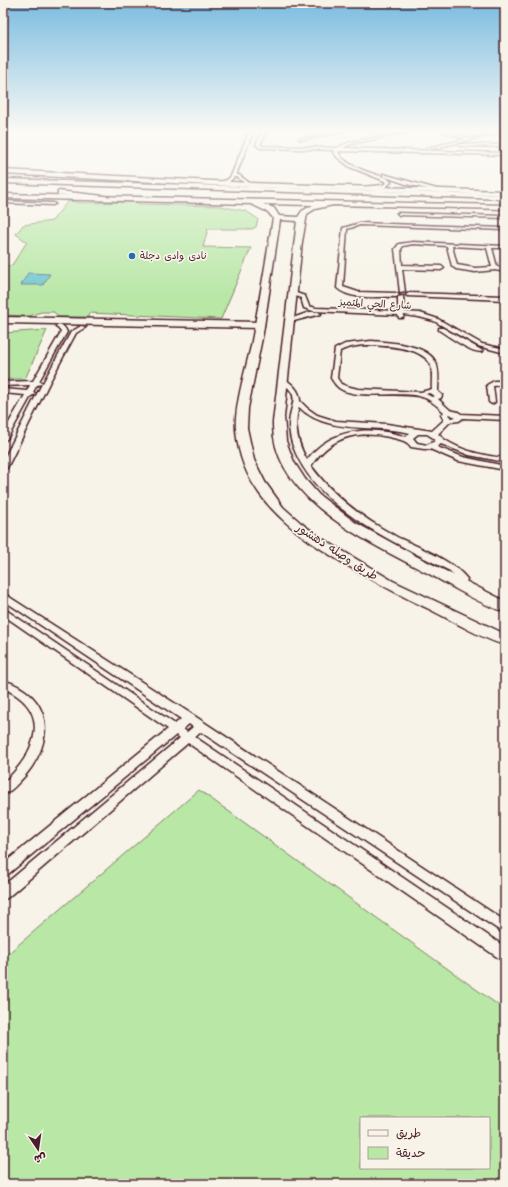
<svg xmlns="http://www.w3.org/2000/svg" width="508" height="1187" font-family="'Architects Daughter','Playpen Sans Arabic',sans-serif">
<style>
.green{fill:#b8e7a6;stroke:#818368;fill-rule:evenodd}
.water{fill:#78c8d3;stroke:#668490}
.lines{fill:none;stroke-linecap:round;stroke-linejoin:round}
.street-casing{stroke:#4a1f2b;stroke-width:3}
.secondary-casing{stroke:#4a1f2b;stroke-width:3}
.primary-casing{stroke:#4a1f2b;stroke-width:3}
.highway-casing{stroke:#4a1f2b;stroke-width:3}
.street{fill:#f7f3e8;fill-rule:evenodd}
.secondary{fill:#f7f3e8;fill-rule:evenodd}
.primary{fill:#f7f3e8;fill-rule:evenodd}
.highway{fill:#f7f3e8;fill-rule:evenodd}
.poi-dot{fill:#1f6fb2;stroke:#f7f3e8;stroke-width:1.5}
.labels{text-anchor:middle;dominant-baseline:central;stroke-width:3.5;stroke-linejoin:round;paint-order:stroke}
.far-poi-label{font-size:10px;fill:#4a1f2b;stroke:#f7f3e8;text-anchor:start}
.far-street-label{font-size:10px;fill:#4a1f2b;stroke:#f7f3e8}
.street-label{font-size:12px;fill:#4a1f2b;stroke:#f7f3e8}
</style>
<rect width="100%" height="100%" fill="#f7f3e8"/>
<filter id="ink" filterUnits="userSpaceOnUse"><feTurbulence type="fractalNoise" baseFrequency=".025" numOctaves="2"/><feDisplacementMap in="SourceGraphic" scale="8" xChannelSelector="R" yChannelSelector="G"/><feConvolveMatrix kernelMatrix="1 2 1 2 8 2 1 2 1" color-interpolation-filters="sRGB"/></filter>
<g filter="url(#ink)">
<path class="green" d="M 68,201 L 84,203 L 136,202 L 138,204 L 219,206 L 246,211 L 258,219 L 256,227 L 252,229 L 208,229 L 203,247 L 251,248 L 221,319 L 89,313 L 88,317 L 58,317 L 54,312 L 41,312 L 29,316 L 3,315 L 3,296 L 7,289 L 3,289 L 3,267 L 12,265 L 27,242 L 16,234 L 23,225 L 52,221 Z
M 47,330 L 25,379 L 3,379 L 3,333 Z
M 199,790 L 505,1010 L 505,1184 L 3,1184 L 3,958 ZM 361,1118 L 489,1118 L 489,1168 L 361,1168 Z"/>
<path class="water" d="M 28,273 L 50,274 L 43,285 L 21,285 Z"/>
<g class="lines">
<defs>
<path id="street" d="M 249,132 L 253,132 L 236,175 L 239,175 L 252,185 L 248,186 L 237,177 L 234,177 L 229,182 L 219,184 L 219,182 L 227,180 L 231,176 Z
M 262,132 L 266,132 L 260,145 L 262,146 L 337,148 L 350,142 L 408,132 L 351,144 L 343,148 L 505,153 L 505,155 L 338,151 C 341,165 374,174 387,178 L 391,182 L 386,187 L 363,189 L 361,187 L 383,185 L 387,182 L 350,167 L 338,158 L 333,152 L 334,150 L 260,148 L 256,145 Z
M 336,132 L 343,132 L 301,140 L 299,139 Z
M 444,132 C 453,131 460,136 469,138 C 480,139 492,131 503,132 L 427,150 L 427,148 L 466,139 Z
M 459,144 L 505,145 L 505,147 L 460,146 Z
M 383,174 L 444,191 L 442,192 L 406,184 L 383,176 Z
M 3,201 L 53,203 L 55,204 L 53,205 L 3,203 Z
M 397,213 L 505,216 L 505,218 L 399,215 Z
M 360,223 L 505,228 L 505,230 L 360,225 L 347,229 L 343,287 L 358,292 L 396,293 L 399,295 L 396,297 C 378,296 351,301 337,288 L 343,228 Z
M 413,242 L 505,246 L 505,248 L 492,248 L 497,267 L 505,268 L 505,272 L 495,270 L 475,272 L 456,269 L 452,266 L 447,246 L 413,244 L 403,246 L 401,249 L 402,265 L 441,266 L 444,268 L 441,270 L 402,269 L 405,292 L 400,293 L 395,249 L 399,244 ZM 452,246 L 487,248 L 492,267 L 475,268 L 457,265 Z
M 293,292 L 305,296 L 309,306 L 316,308 L 398,311 L 398,297 L 403,296 L 404,312 L 420,313 L 438,319 L 482,344 L 505,349 L 505,353 L 478,346 L 434,321 L 419,317 L 404,315 L 403,318 L 399,318 L 398,315 L 313,311 L 304,308 L 301,298 L 290,294 Z
M 409,293 L 505,296 L 505,300 L 407,296 L 406,295 Z
M 310,312 L 318,312 L 321,314 L 290,322 L 287,320 Z
M 57,325 C 62,323 65,328 67,332 L 39,381 L 43,383 L 71,332 L 81,326 L 86,327 L 76,333 L 49,383 L 7,468 L 3,470 L 3,461 L 42,384 L 37,385 L 33,392 L 36,394 L 31,396 L 7,439 L 3,441 L 3,433 L 25,395 L 3,393 L 3,389 L 27,391 L 30,385 L 3,386 L 3,382 L 33,381 L 61,332 L 56,326 Z
M 439,328 L 443,328 L 483,351 C 475,356 447,335 439,330 Z
M 371,341 C 388,342 425,344 435,361 C 440,369 438,383 438,392 L 442,395 L 441,398 L 438,399 L 450,410 L 458,412 L 461,414 L 505,416 L 505,420 L 463,418 L 459,421 L 450,422 L 438,434 C 440,435 442,438 445,440 C 462,451 485,456 505,458 L 505,462 L 469,455 L 441,444 L 437,447 L 463,457 L 505,466 L 505,470 L 458,461 L 430,449 L 424,449 L 411,447 C 407,440 397,439 389,437 C 356,430 330,437 311,466 C 334,497 363,519 397,537 C 418,547 454,561 467,579 L 464,588 L 458,588 L 457,586 L 458,580 L 450,571 C 395,542 319,511 294,449 C 290,439 288,427 290,416 C 291,408 296,400 292,393 C 289,387 283,384 279,380 L 282,378 C 291,382 300,390 300,401 L 307,408 L 317,415 L 336,421 L 387,424 L 432,431 L 444,420 L 441,415 L 444,412 C 436,405 429,398 418,396 C 397,391 356,400 339,388 C 335,385 333,381 331,378 L 335,349 L 345,344 ZM 371,345 C 387,346 419,347 429,362 C 434,368 431,382 432,389 L 421,392 L 358,389 L 346,386 L 341,384 L 337,378 L 340,351 C 350,346 360,345 371,345 ZM 429,393 L 435,396 L 432,397 L 426,394 ZM 299,407 C 326,435 375,424 410,433 L 406,437 C 371,425 330,428 307,460 C 298,444 293,426 299,407 ZM 449,414 L 456,417 L 452,418 L 448,415 ZM 418,434 L 427,434 L 435,439 L 435,441 L 427,445 L 417,443 L 413,438 Z
M 494,381 L 505,381 L 505,385 L 493,386 L 495,402 L 492,404 L 489,402 L 487,385 Z
M 3,593 L 193,715 L 505,921 L 505,934 L 201,732 L 195,737 L 505,947 L 505,961 L 500,959 L 188,743 L 7,898 L 3,900 L 3,886 L 180,738 L 176,735 L 7,875 L 3,876 L 3,864 L 168,729 L 3,615 L 3,608 L 175,724 L 181,719 L 3,600 ZM 189,724 L 193,727 L 187,732 L 183,729 Z
M 3,680 C 54,696 55,741 24,777 C 18,783 11,792 3,795 L 3,783 C 36,754 54,710 3,688 Z"/>
<path id="secondary" d="M 3,317 L 260,322 L 264,325 L 260,328 L 3,323 Z"/>
<path id="primary" d="M 3,170 L 250,183 L 505,191 L 505,195 L 250,187 L 3,174 Z
M 3,194 L 505,205 L 505,209 L 333,205 L 315,209 L 307,214 L 302,242 L 284,417 L 286,441 L 294,462 L 305,479 L 319,495 L 356,523 L 416,556 L 505,601 L 505,612 C 482,605 453,587 431,575 C 373,544 271,500 273,422 L 297,221 L 280,220 L 263,333 L 248,408 L 247,428 L 254,460 L 265,482 L 283,507 L 301,523 L 321,538 L 393,581 L 505,634 L 505,645 C 482,639 453,621 431,610 C 401,596 372,580 343,563 C 292,532 241,495 236,430 C 234,408 246,368 251,346 C 259,304 266,261 273,218 L 268,212 L 251,204 L 3,198 ZM 263,204 L 313,205 L 302,211 L 298,217 L 279,216 L 274,208 Z"/>
<path id="highway" d="M 3,179 L 505,195 L 505,199 L 3,183 Z
M 58,191 L 104,196 L 108,198 L 104,200 L 61,195 L 58,195 Z"/>
</defs>
<use href="#street" class="street-casing"/>
<use href="#secondary" class="secondary-casing"/>
<use href="#primary" class="primary-casing"/>
<use href="#highway" class="highway-casing"/>
<use href="#street" class="street"/>
<use href="#secondary" class="secondary"/>
<use href="#primary" class="primary"/>
<use href="#highway" class="highway"/>
</g>
</g>
<linearGradient id="sky" x2="0" y2="1"><stop stop-color="#7bbce0"/><stop offset="0.44" stop-color="#fbfaf5"/><stop offset="1" stop-color="#fbfaf5" stop-opacity="0"/></linearGradient>
<rect width="508" height="298" fill="url(#sky)"/>
<circle class="poi-dot" cx="132" cy="256" r="4"/>
<g class="labels">
<g class="far-poi-label">
<text x="140" y="256">نادى وادى دجلة</text>
</g>
<g class="far-street-label">
<text transform="translate(375 304) rotate(3)">شارع الحي المتميز</text>
</g>
<g class="street-label">
<text transform="translate(337 552) rotate(33)">طريق وصله دهشور</text>
</g>
</g>
<rect width="508" height="1187" fill="none" stroke="#f7f3e8" stroke-width="16"/>
<rect x="8" y="8" width="492" height="1171" fill="none" stroke="#4a1f2b" stroke-width="1.5" filter="url(#ink)"/>
<rect x="360" y="1117" width="130" height="52" fill="#f7f3e8" stroke="#b29e9c"/>
<rect x="368" y="1130" width="20" height="6" fill="#f7f3e8" stroke="#b29e9c"/>
<text x="396" y="1137" font-size="12" fill="#4a1f2b">طريق</text>
<rect x="368" y="1147" width="20" height="12" fill="#b8e7a6" stroke="#b29e9c"/>
<text x="396" y="1157" font-size="12" fill="#4a1f2b">حديقة</text>
<g transform="translate(38 1149) rotate(167)" stroke="#f7f3e8" stroke-width="3" paint-order="stroke">
<path d="M0-3L7 15L0 10L-7 15Z" fill="#4a1f2b"/>
<text y="-6" font-size="11" font-weight="bold" text-anchor="middle" fill="#4a1f2b">ش</text>
</g>
</svg>
